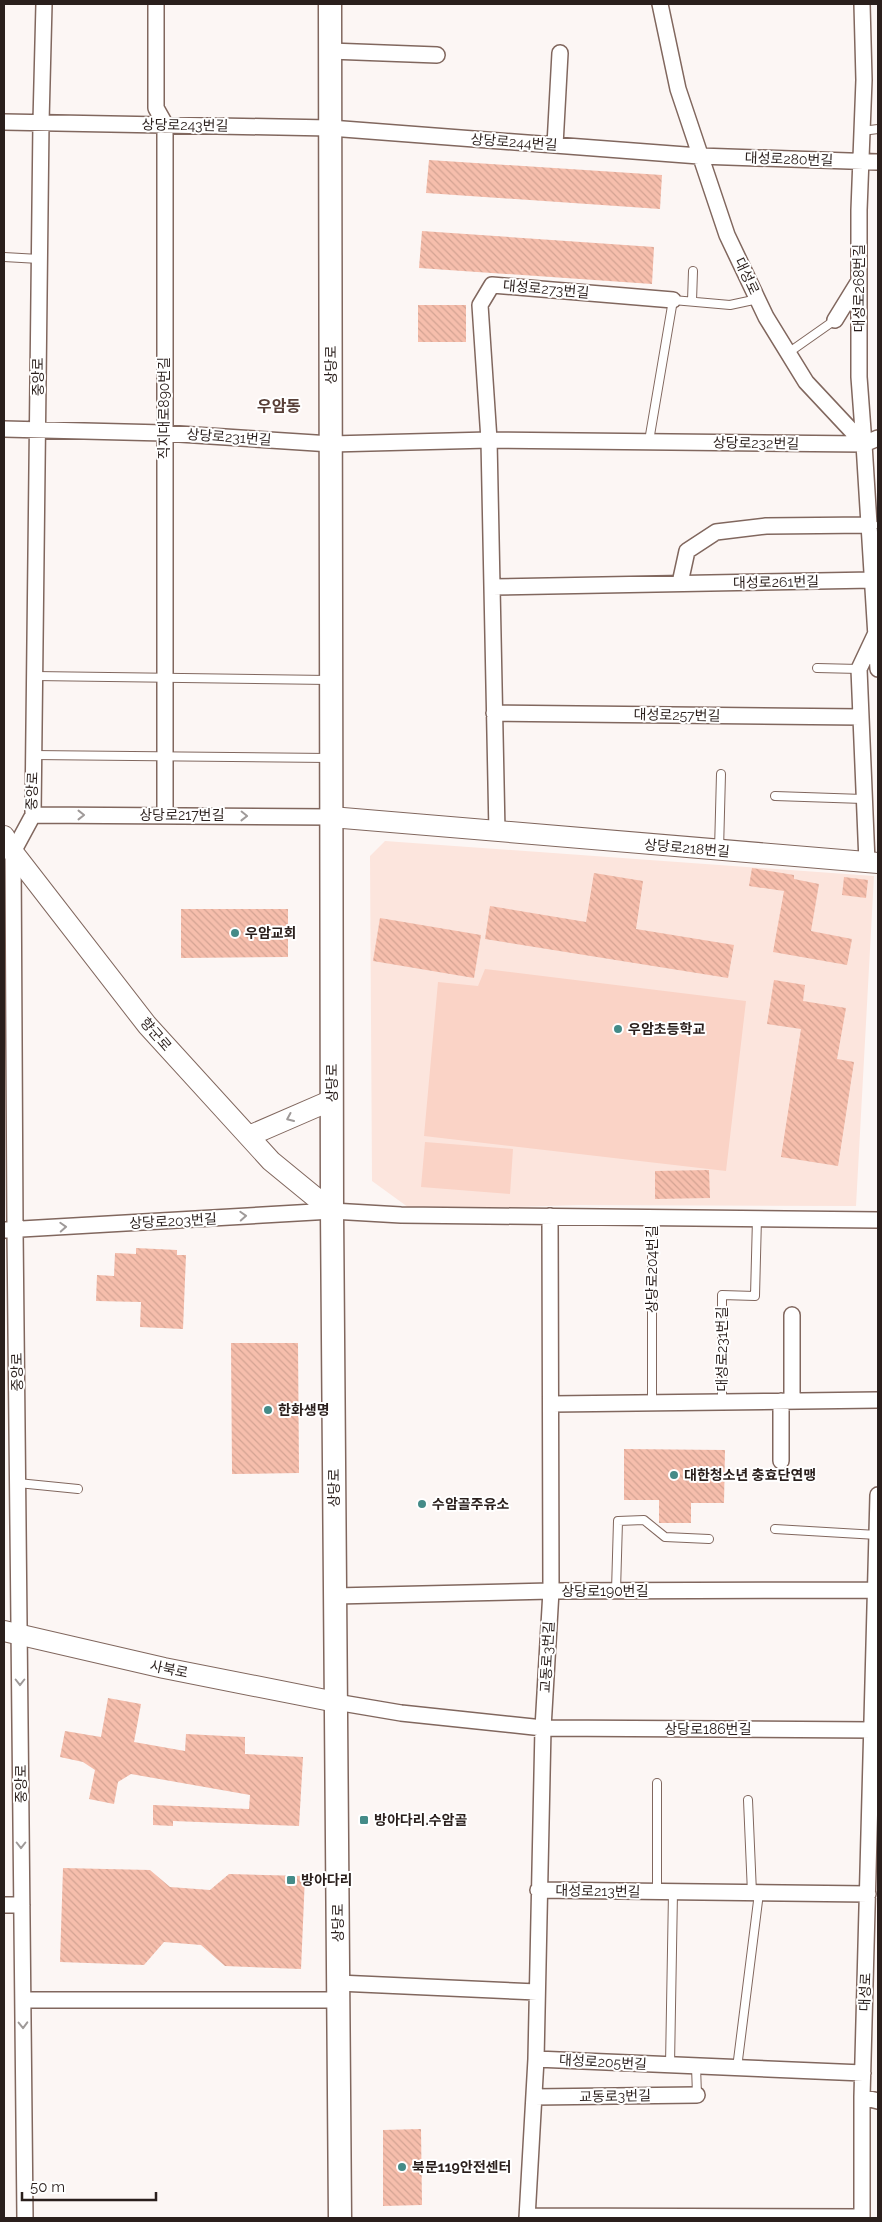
<svg xmlns="http://www.w3.org/2000/svg" width="882" height="2222" font-family="Raleway,'Noto Sans KR',sans-serif">
<style>
.built{fill:#fce5dd}
.park{fill:#fad3c6}
.building{fill:url(#building-back-hatch)}
.lines{fill:none;stroke-linecap:round;stroke-linejoin:round}
.service-casing{stroke:#81675e;stroke-width:10}
.minor-casing{stroke:#81675e;stroke-width:18}
.tertiary-casing{stroke:#81675e;stroke-width:22}
.secondary-casing{stroke:#81675e;stroke-width:25}
.service{stroke:#fff;stroke-width:8}
.minor{stroke:#fff;stroke-width:15}
.tertiary{stroke:#fff;stroke-width:20}
.secondary{stroke:#fff;stroke-width:22}
.oneway{stroke:#9f9a99}
.poi-dot{fill:#448b88;stroke:#fff;stroke-width:2}
.labels{text-anchor:middle;dominant-baseline:central;stroke-width:4;stroke-linejoin:round;paint-order:stroke}
.street-label{font-size:14px;fill:#2a1f1c;stroke:#fff}
.poi-label{font-size:14px;font-weight:bold;fill:#2a1f1c;stroke:#fff;text-anchor:start}
.quarter-label{font-size:16px;font-weight:bold;fill:#583f37;stroke:#fff}
</style>
<defs>
<pattern id="building-back-hatch" width="6" height="6" patternUnits="userSpaceOnUse" patternTransform="scale(1.25)"><rect width="6" height="6" fill="#f6beac"/><path d="M-1 5l2 2M0 0l6 6M5-1l2 2" fill="none" stroke="#d3a393"/></pattern>
</defs>
<rect width="100%" height="100%" fill="#fcf6f4"/>
<path class="built" d="M 385,841 L 874,876 L 856,1206 L 579,1205 L 412,1210 L 372,1181 L 370,856 Z"/>
<path class="park" d="M 485,969 L 746,1001 L 726,1171 L 424,1136 L 438,982 L 478,986 Z
M 425,1142 L 513,1149 L 510,1194 L 421,1187 Z"/>
<path class="building" d="M 429,160 L 662,175 L 660,209 L 426,193 Z
M 422,231 L 654,247 L 652,284 L 419,268 Z
M 418,305 L 466,305 L 466,342 L 418,342 Z
M 752,868 L 794,875 L 794,879 L 819,884 L 811,931 L 852,939 L 847,965 L 773,952 L 784,891 L 749,886 Z
M 594,873 L 643,881 L 636,929 L 734,945 L 728,978 L 485,939 L 490,906 L 586,922 Z
M 844,877 L 868,880 L 866,898 L 842,895 Z
M 181,909 L 288,909 L 288,957 L 181,958 Z
M 380,918 L 481,935 L 474,978 L 373,961 Z
M 774,980 L 805,985 L 803,1001 L 846,1008 L 837,1059 L 854,1062 L 838,1166 L 781,1157 L 801,1029 L 767,1024 Z
M 709,1170 L 710,1198 L 655,1199 L 655,1171 Z
M 136,1248 L 177,1250 L 177,1255 L 186,1255 L 183,1329 L 140,1327 L 141,1302 L 96,1301 L 97,1275 L 114,1276 L 115,1253 L 136,1254 Z
M 231,1343 L 298,1343 L 299,1473 L 232,1474 Z
M 624,1449 L 725,1450 L 724,1503 L 691,1503 L 691,1523 L 659,1523 L 659,1500 L 624,1500 Z
M 108,1698 L 141,1704 L 134,1742 L 185,1751 L 186,1734 L 245,1737 L 245,1754 L 303,1757 L 299,1826 L 173,1821 L 173,1826 L 153,1825 L 153,1805 L 249,1809 L 250,1795 L 131,1774 L 118,1782 L 114,1804 L 89,1799 L 95,1770 L 83,1762 L 60,1757 L 65,1731 L 101,1737 Z
M 63,1868 L 150,1870 L 170,1887 L 210,1890 L 229,1874 L 305,1876 L 301,1969 L 225,1966 L 201,1945 L 164,1942 L 144,1965 L 60,1962 Z
M 421,2129 L 422,2205 L 383,2206 L 383,2130 Z"/>
<g class="lines">
<defs>
<path id="service" d="M 862,131 L 878,129
M 4,257 L 39,259
M 692,301 L 693,271
M 788,353 L 835,320
M 649,441 L 673,300 L 730,305 L 758,299
M 817,668 L 859,669
M 35,676 L 329,680
M 33,755 L 329,758
M 775,796 L 863,799
M 719,850 L 721,774
M 722,1402 L 722,1295 L 755,1296 L 757,1218
M 652,1403 L 652,1217
M 18,1483 L 78,1489
M 775,1529 L 877,1535
M 616,1591 L 618,1521 L 644,1520 L 665,1537 L 709,1539
M 748,1800 L 752,1893
M 657,1891 L 657,1783
M 670,2065 L 673,1892
M 696,2066 L 697,2095
M 737,2068 L 759,1893"/>
<path id="minor" d="M 156,4 L 156,108 L 165,124 L 165,815
M 660,4 L 678,89 L 727,235 L 766,317 L 806,382 L 864,444 L 878,669
M 862,4 L 864,80 L 859,210 L 859,377 L 864,444
M 330,51 L 437,55
M 4,122 L 330,128 L 699,156 L 878,162
M 555,145 L 560,53
M 835,320 L 859,281
M 4,429 L 164,433 L 331,444 L 489,440 L 864,444 L 878,438
M 680,583 L 687,551 L 716,532 L 766,526 L 870,525
M 492,587 L 873,580
M 494,713 L 861,717
M 33,815 L 331,817
M 497,832 L 489,440 L 480,305 L 492,285 L 673,300
M 867,862 L 859,669 L 875,635
M 4,1230 L 332,1211 L 401,1215 L 878,1220
M 781,1401 L 781,1461
M 792,1401 L 792,1315
M 552,1404 L 878,1400
M 335,1596 L 551,1591 L 876,1590
M 336,1702 L 401,1713 L 543,1728 L 873,1730
M 538,1890 L 868,1894
M 4,1905 L 22,1905
M 338,1983 L 537,1992
M 23,2000 L 338,2000
M 536,2059 L 863,2073
M 534,2097 L 697,2095
M 862,2097 L 878,2101
M 527,2216 L 862,2217
M 25,2218 L 15,1230 L 13,852 L 33,815 L 41,122 L 44,4
M 527,2218 L 536,2059 L 543,1728 L 551,1591 L 550,1216
M 862,2218 L 862,2097 L 878,1495"/>
<path id="tertiary" d="M 331,817 L 878,863
M 4,836 L 13,852 L 147,1025 L 271,1161 L 332,1211
M 249,1136 L 332,1100
M 4,1631 L 164,1668 L 336,1702"/>
<path id="secondary" d="M 330,4 L 332,1211 L 340,2218"/>
</defs>
<use href="#service" class="service-casing"/>
<use href="#minor" class="minor-casing"/>
<use href="#tertiary" class="tertiary-casing"/>
<use href="#secondary" class="secondary-casing"/>
<use href="#service" class="service"/>
<use href="#minor" class="minor"/>
<use href="#tertiary" class="tertiary"/>
<use href="#secondary" class="secondary"/>
</g>
<defs><path id="oneway-chevron" d="M-2-3.5L2.5 0L-2 3.5" fill="none" stroke-width="1.6" stroke-linecap="round" stroke-linejoin="round" transform="scale(1.25)"/></defs>
<g class="oneway">
<use href="#oneway-chevron" transform="translate(81 815)"/>
<use href="#oneway-chevron" transform="translate(244 816) rotate(1)"/>
<use href="#oneway-chevron" transform="translate(290 1118) rotate(156)"/>
<use href="#oneway-chevron" transform="translate(243 1216) rotate(-3)"/>
<use href="#oneway-chevron" transform="translate(63 1227) rotate(-3)"/>
<use href="#oneway-chevron" transform="translate(20 1682) rotate(90)"/>
<use href="#oneway-chevron" transform="translate(21 1845) rotate(90)"/>
<use href="#oneway-chevron" transform="translate(23 2025) rotate(89)"/>
</g>
<g class="poi-dot">
<circle cx="235" cy="933" r="5"/>
<circle cx="618" cy="1029" r="5"/>
<circle cx="268" cy="1410" r="5"/>
<circle cx="674" cy="1475" r="5"/>
<circle cx="422" cy="1504" r="5"/>
<rect x="359" y="1815" width="10" height="10" rx="2.5"/>
<rect x="286" y="1875" width="10" height="10" rx="2.5"/>
<circle cx="402" cy="2167" r="5"/>
</g>
<g class="labels">
<g class="street-label">
<text transform="translate(185 125) rotate(1)">상당로243번길</text>
<text transform="translate(514 142) rotate(4)">상당로244번길</text>
<text transform="translate(789 159) rotate(2)">대성로280번길</text>
<text transform="translate(747 276) rotate(65)">대성로</text>
<text transform="translate(859 288) rotate(-90)">대성로268번길</text>
<text transform="translate(546 289) rotate(5)">대성로273번길</text>
<text transform="translate(331 365) rotate(-90)">상당로</text>
<text transform="translate(38 377) rotate(-90)">중앙로</text>
<text transform="translate(164 408) rotate(-90)">직지대로890번길</text>
<text transform="translate(229 437) rotate(4)">상당로231번길</text>
<text transform="translate(756 443) rotate(1)">상당로232번길</text>
<text transform="translate(776 582) rotate(-1)">대성로261번길</text>
<text transform="translate(677 715) rotate(1)">대성로257번길</text>
<text transform="translate(32 791) rotate(-88)">중앙로</text>
<text x="182" y="815">상당로217번길</text>
<text transform="translate(687 848) rotate(5)">상당로218번길</text>
<text transform="translate(156 1034) rotate(49)">향군로</text>
<text transform="translate(332 1083) rotate(-90)">상당로</text>
<text transform="translate(173 1221) rotate(-3)">상당로203번길</text>
<text transform="translate(652 1269) rotate(-90)">상당로204번길</text>
<text transform="translate(722 1349) rotate(-90)">대성로231번길</text>
<text transform="translate(17 1372) rotate(-91)">중앙로</text>
<text transform="translate(334 1488) rotate(-90)">상당로</text>
<text x="605" y="1591">상당로190번길</text>
<text transform="translate(547 1657) rotate(-87)">교동로3번길</text>
<text transform="translate(169 1669) rotate(12)">사북로</text>
<text x="708" y="1729">상당로186번길</text>
<text transform="translate(21 1784) rotate(-90)">중앙로</text>
<text transform="translate(598 1891) rotate(1)">대성로213번길</text>
<text transform="translate(338 1923) rotate(-90)">상당로</text>
<text transform="translate(865 1992) rotate(-88)">대성로</text>
<text transform="translate(603 2062) rotate(3)">대성로205번길</text>
<text transform="translate(615 2096) rotate(-1)">교동로3번길</text>
</g>
<g class="poi-label">
<text x="245" y="933">우암교회</text>
<text x="628" y="1029">우암초등학교</text>
<text x="278" y="1410">한화생명</text>
<text x="684" y="1475">대한청소년 충효단연맹</text>
<text x="432" y="1504">수암골주유소</text>
<text x="374" y="1820">방아다리.수암골</text>
<text x="301" y="1880">방아다리</text>
<text x="412" y="2167">북문119안전센터</text>
</g>
<g class="quarter-label">
<text x="279" y="406">우암동</text>
</g>
</g>
<rect width="882" height="2222" fill="none" stroke="#2a1f1c" stroke-width="10"/>
<path d="M22 2192v8h134v-8" fill="none" stroke="#2a1f1c" stroke-width="2.5"/>
<text x="30" y="2192" font-size="15" fill="#2a1f1c" stroke="#ffffff" stroke-width="4" paint-order="stroke">50 m</text>
</svg>
